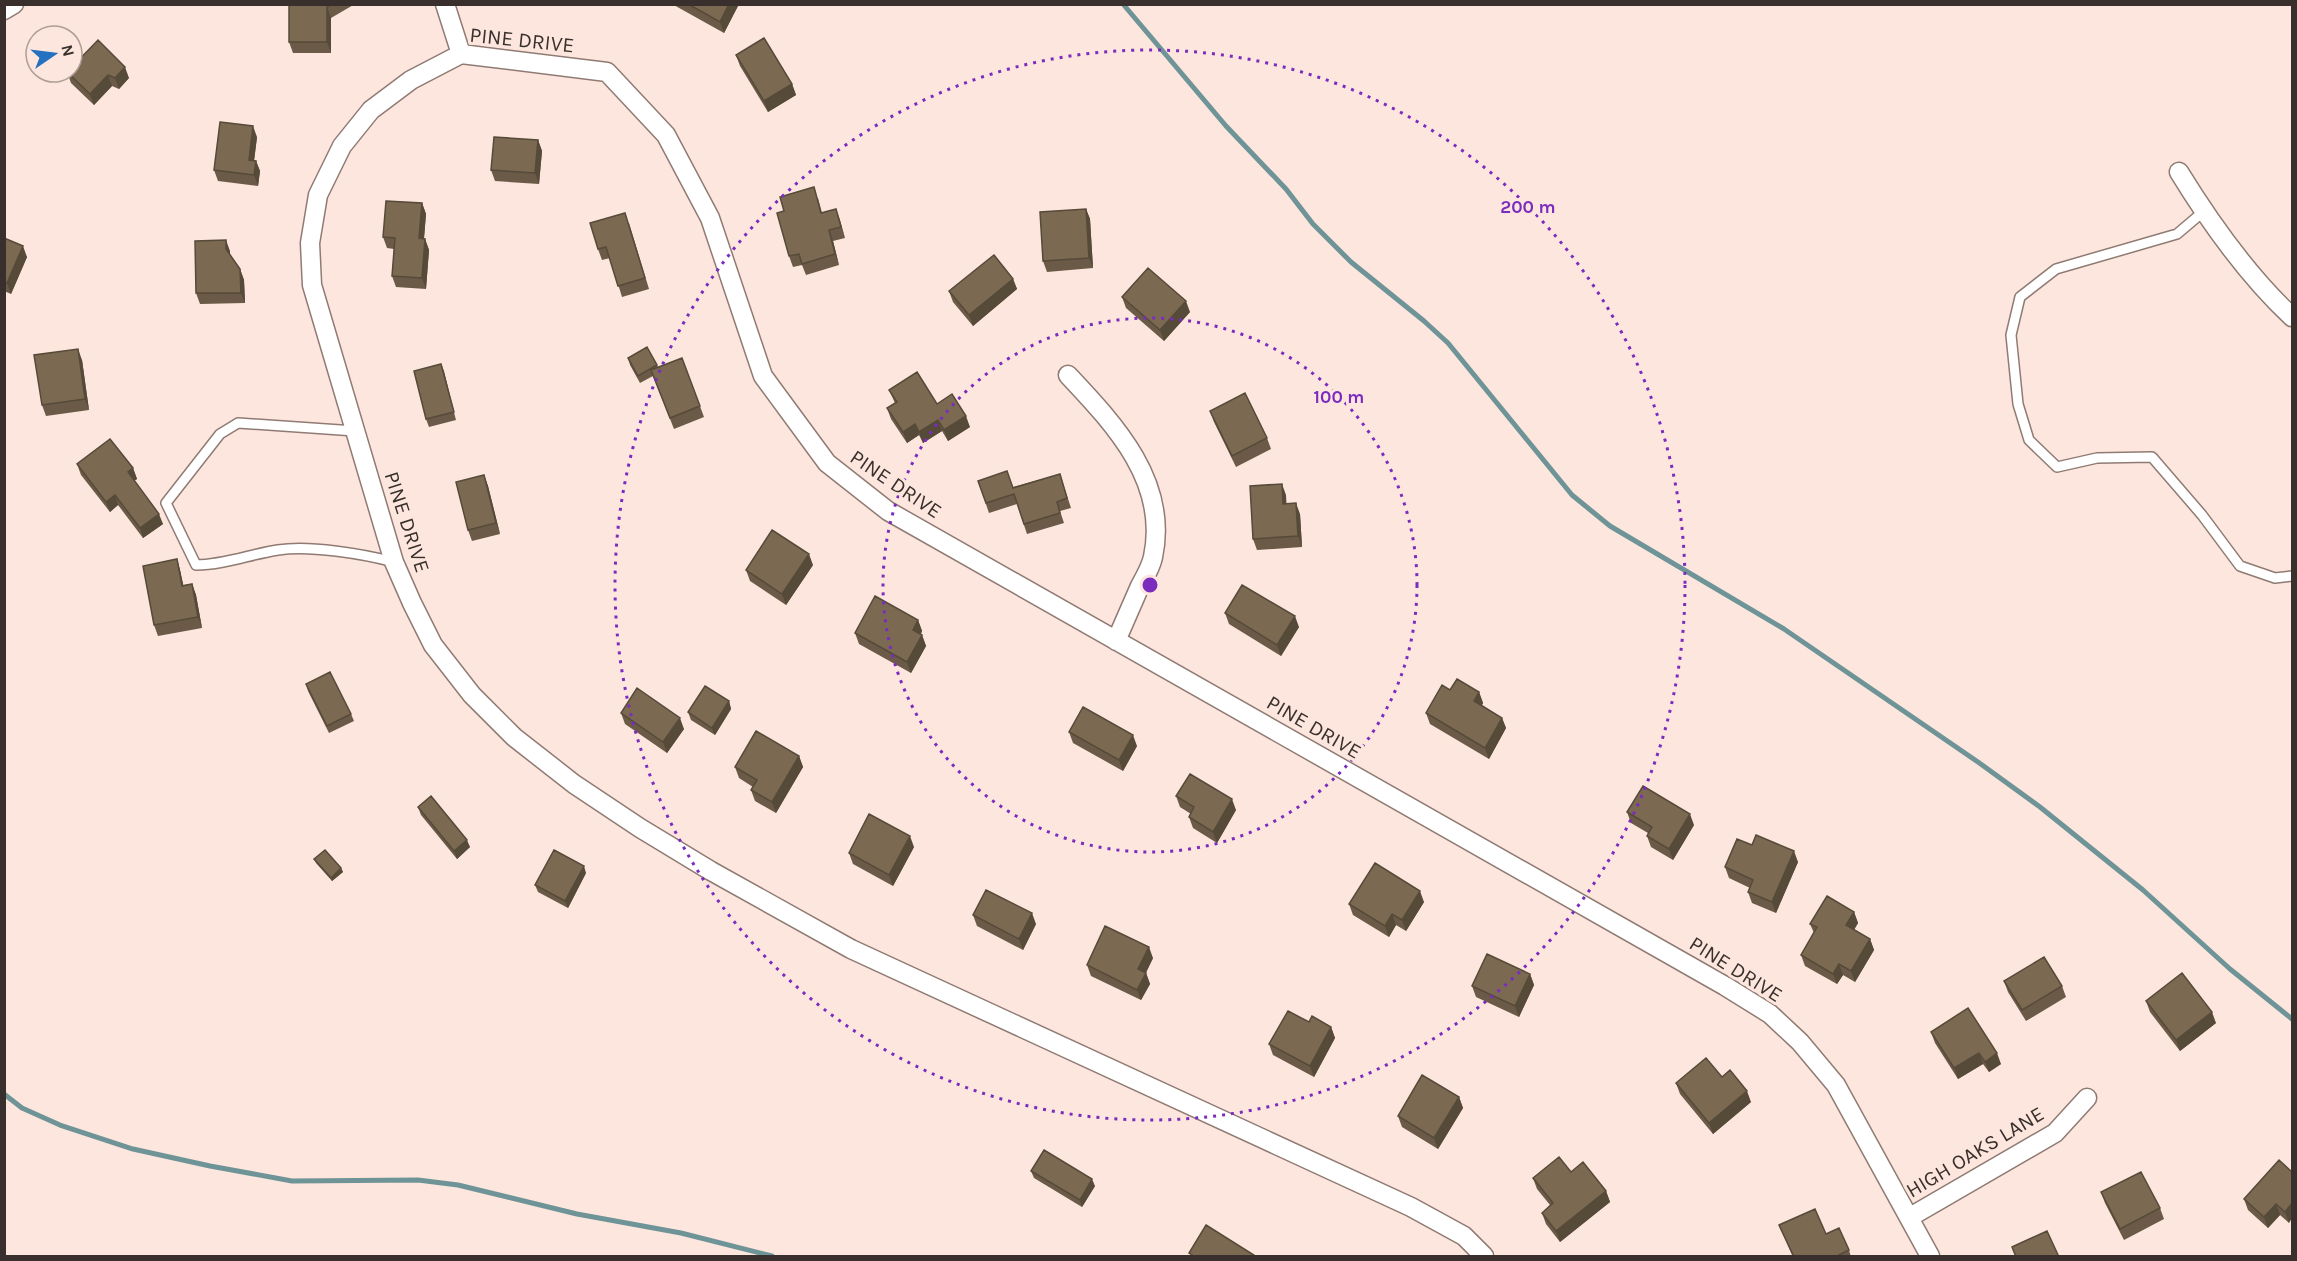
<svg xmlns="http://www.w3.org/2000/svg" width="2297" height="1261" font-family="Karla,sans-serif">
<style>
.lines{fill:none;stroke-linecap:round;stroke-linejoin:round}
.stream{stroke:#6f9497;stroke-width:5}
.service-casing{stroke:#8f7b73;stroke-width:12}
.minor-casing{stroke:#8f7b73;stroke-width:21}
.service{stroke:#fff;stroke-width:9}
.minor{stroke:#fff;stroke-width:18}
.wall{fill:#6a5a47}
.shaded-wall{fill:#564a39}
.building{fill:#7b6952;stroke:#564a39;stroke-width:1.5}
.ring{fill:none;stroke:#7b2cbf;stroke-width:3;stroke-dasharray:3 6}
.labels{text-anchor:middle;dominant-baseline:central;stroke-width:6;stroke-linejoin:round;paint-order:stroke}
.street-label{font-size:21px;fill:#39302d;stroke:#fde6dd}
.centre{fill:#7b2cbf;stroke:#fde6dd;stroke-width:3}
.ring-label{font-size:18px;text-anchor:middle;font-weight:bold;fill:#7b2cbf;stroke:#fde6dd;stroke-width:6;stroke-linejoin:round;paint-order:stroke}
</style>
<rect width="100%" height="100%" fill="#fde6dd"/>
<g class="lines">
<path class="stream" d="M 1123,4 L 1226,126 L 1286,189 L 1313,224 L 1351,262 L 1424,321 L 1448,343 L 1572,495 L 1610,526 L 1784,629 L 1978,762 L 2040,807 L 2143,890 L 2230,969 L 2292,1019
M 4,1094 L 22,1108 L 60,1125 L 133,1149 L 210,1166 L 292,1181 L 418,1180 L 458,1185 L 577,1214 L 681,1233 L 772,1256"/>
<defs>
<path id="service" d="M 2203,212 L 2177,234 L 2056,269 L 2020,297 L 2011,335 L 2018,404 L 2029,440 L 2057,467 L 2097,458 L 2152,457 L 2202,515 L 2240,566 L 2275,578 L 2292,576
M 355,431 L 238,423 L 220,434 L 166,503 L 196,565 C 224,565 251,554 278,550 C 310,545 363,554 394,562"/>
<path id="minor" d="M 445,4 L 461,54
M 4,10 L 14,4
M 2179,172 C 2211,224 2247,275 2292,317
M 1068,375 C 1115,425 1169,482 1153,557 C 1151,567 1145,577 1140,586 C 1132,604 1124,623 1116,641
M 1910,1217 L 2055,1133 L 2087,1098
M 1484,1256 L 1464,1236 L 1411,1207 L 851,949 L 711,871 L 640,828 L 574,784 L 514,737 L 472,695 L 433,645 L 412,603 L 394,562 L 312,285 L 310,243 L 318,195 L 342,146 L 371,110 L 411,80 L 461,54 L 607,72 L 666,135 L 710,218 L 763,376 L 827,463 L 888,511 L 1725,986 L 1770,1014 L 1800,1042 L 1836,1085 L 1930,1256"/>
</defs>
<use href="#service" class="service-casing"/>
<use href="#minor" class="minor-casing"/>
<use href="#service" class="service"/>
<use href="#minor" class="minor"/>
</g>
<path class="wall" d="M 289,4 L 355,4 L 331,18 L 331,53 L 293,53 L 289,42 Z
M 672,4 L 739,4 L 724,33 Z
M 736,55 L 792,84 L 796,95 L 768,112 L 740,66 Z
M 67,72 L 72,72 L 129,78 L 119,89 L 112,86 L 94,105 L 71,83 Z
M 257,137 L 254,160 L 256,161 L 260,171 L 258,186 L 218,181 L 214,170 Z
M 538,140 L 542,151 L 539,184 L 495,181 L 491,170 Z
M 818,198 L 822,213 L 836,209 L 845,238 L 833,241 L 839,265 L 806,275 L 802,265 L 793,267 L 789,256 Z
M 422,203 L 426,214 L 424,239 L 425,239 L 429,250 L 426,289 L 396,287 L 392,276 L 394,249 L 387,248 L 383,237 Z
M 1086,209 L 1090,219 L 1093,268 L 1047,272 L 1043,261 Z
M 629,223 L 649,289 L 622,297 L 610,258 L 602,260 L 598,249 Z
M 4,234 L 5,238 L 27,257 L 11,294 L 4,291 Z
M 230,251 L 230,255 L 240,269 L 244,280 L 245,303 L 200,304 L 196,293 Z
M 1013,279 L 1017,289 L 973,326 L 953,302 L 949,291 Z
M 1122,297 L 1190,312 L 1164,341 L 1126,308 Z
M 628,358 L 657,365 L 658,367 L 682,358 L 704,417 L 674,429 L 653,376 L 640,383 L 630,365 Z
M 82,360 L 89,410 L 46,416 L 42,405 Z
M 441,364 L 456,420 L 429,427 L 426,419 Z
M 889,390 L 937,404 L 970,427 L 948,441 L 942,431 L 923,443 L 919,435 L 907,443 L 891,419 L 887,408 L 895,403 Z
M 1210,411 L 1267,438 L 1271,449 L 1236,467 L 1214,422 Z
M 77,464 L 133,468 L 137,479 L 134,481 L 163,524 L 143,538 L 118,505 L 110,512 L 81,475 Z
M 1060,474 L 1071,508 L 1060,511 L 1064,523 L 1027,534 L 1017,504 L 989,513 L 978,481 L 1013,487 Z
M 484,475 L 488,486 L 500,534 L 472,541 L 468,530 Z
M 1286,495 L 1286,504 L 1300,514 L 1302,547 L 1257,550 L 1253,539 Z
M 177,559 L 180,570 L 183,585 L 192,584 L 196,595 L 202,628 L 158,636 L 154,625 Z
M 813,565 L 786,605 L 750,581 L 746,570 Z
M 1225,613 L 1299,627 L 1281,656 L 1229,624 Z
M 918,620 L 922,631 L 921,634 L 922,635 L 926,646 L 911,673 L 859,644 L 855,633 Z
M 306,684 L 351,714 L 354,721 L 329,733 L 308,691 Z
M 1450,690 L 1479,692 L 1483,703 L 1482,705 L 1502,718 L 1506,728 L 1489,759 L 1430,724 L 1426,713 Z
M 729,701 L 731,709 L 715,735 L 691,720 L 688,712 Z
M 621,713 L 684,729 L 667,753 L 625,724 Z
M 1069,732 L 1137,746 L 1123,771 L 1073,743 Z
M 799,756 L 803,767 L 776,813 L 755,801 L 751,790 L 753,787 L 739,778 L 735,767 Z
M 1176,796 L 1236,810 L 1217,843 L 1193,828 L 1189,817 L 1191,814 L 1180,807 Z
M 418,807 L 470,847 L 457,859 L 421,815 Z
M 1627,812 L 1694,825 L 1673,860 L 1651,847 L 1647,836 L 1648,833 L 1631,823 Z
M 1752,845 L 1798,862 L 1776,913 L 1752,903 L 1748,892 L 1750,888 L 1729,878 L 1725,867 Z
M 914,847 L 893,886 L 853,864 L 849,853 Z
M 314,859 L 341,868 L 343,872 L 332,881 L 316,863 Z
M 586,873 L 568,908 L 538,892 L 535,885 Z
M 1424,902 L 1406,931 L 1396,925 L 1389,937 L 1353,915 L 1349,904 Z
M 1854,912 L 1858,923 L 1854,930 L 1870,939 L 1874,950 L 1855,982 L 1843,975 L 1837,984 L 1805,966 L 1801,955 L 1814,933 L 1810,924 Z
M 973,915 L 1036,924 L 1023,950 L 977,926 Z
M 1153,958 L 1146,973 L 1150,984 L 1141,1000 L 1091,976 L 1087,965 Z
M 1530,974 L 1534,985 L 1519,1017 L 1476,997 L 1472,986 Z
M 2004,981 L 2062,986 L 2066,997 L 2026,1021 L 2008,992 Z
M 2146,1001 L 2216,1023 L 2180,1051 L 2150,1012 Z
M 1309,1022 L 1331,1027 L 1335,1038 L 1314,1077 L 1273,1055 L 1269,1044 Z
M 1931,1032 L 2001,1064 L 1989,1072 L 1983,1064 L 1958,1079 L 1935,1043 Z
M 1676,1083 L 1751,1102 L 1713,1134 L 1680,1094 Z
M 1459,1097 L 1463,1108 L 1438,1149 L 1402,1127 L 1398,1116 Z
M 1031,1171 L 1095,1186 L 1082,1207 L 1034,1178 Z
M 2292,1172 L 2289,1223 L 2280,1215 L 2268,1228 L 2248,1210 L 2244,1199 Z
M 1533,1178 L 1606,1191 L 1610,1202 L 1560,1242 L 1546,1224 L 1542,1213 L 1550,1205 L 1537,1189 Z
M 2101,1192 L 2160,1208 L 2164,1219 L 2124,1240 L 2105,1203 Z
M 1779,1225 L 1849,1250 L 1851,1257 L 1793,1257 Z"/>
<path class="shaded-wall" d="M 729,4 L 739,4 L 724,33 L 720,22 Z
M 327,7 L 331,18 L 331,53 L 327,42 Z
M 125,67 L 129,78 L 119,89 L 115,78 Z
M 108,75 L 112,86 L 94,105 L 90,94 Z
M 792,84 L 796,95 L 768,112 L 764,101 Z
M 253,126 L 257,137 L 253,170 L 249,160 Z
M 538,140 L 542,151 L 539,184 L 535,173 Z
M 256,161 L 260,171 L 258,186 L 254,175 Z
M 422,203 L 426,214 L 423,249 L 419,238 Z
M 836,209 L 840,220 L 845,238 L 841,227 Z
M 1086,209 L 1090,219 L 1093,268 L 1089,258 Z
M 829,230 L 833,241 L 839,265 L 835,254 Z
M 425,239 L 429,250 L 426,289 L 422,278 Z
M 226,240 L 230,251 L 230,260 L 226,249 Z
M 23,246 L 27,257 L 11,294 L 7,283 Z
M 240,269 L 244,280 L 245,303 L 241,293 Z
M 1013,279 L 1017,289 L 973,326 L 969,315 Z
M 1186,301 L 1190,312 L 1164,341 L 1160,330 Z
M 78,349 L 82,360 L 89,410 L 85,399 Z
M 441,364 L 444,371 L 456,420 L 454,412 Z
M 966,416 L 970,427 L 948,441 L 944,430 Z
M 938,420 L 942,431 L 923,443 L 919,432 Z
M 915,424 L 919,435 L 907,443 L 903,432 Z
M 133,468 L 137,479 L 132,482 L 128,472 Z
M 484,475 L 488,486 L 500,534 L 496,523 Z
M 1282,484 L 1286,495 L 1287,515 L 1283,504 Z
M 115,495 L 118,505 L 110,512 L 106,502 Z
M 1296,503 L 1300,514 L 1302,547 L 1298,536 Z
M 159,514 L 163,524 L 143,538 L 140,528 Z
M 809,554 L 813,565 L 786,605 L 782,594 Z
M 177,559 L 180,570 L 186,597 L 182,586 Z
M 192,584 L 196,595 L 202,628 L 198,617 Z
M 1295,616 L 1299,627 L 1281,656 L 1277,645 Z
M 918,620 L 922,631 L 917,641 L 913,630 Z
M 922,635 L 926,646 L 911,673 L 907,662 Z
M 1479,692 L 1483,703 L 1478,712 L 1474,701 Z
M 729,701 L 731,709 L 715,735 L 712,728 Z
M 680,718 L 684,729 L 667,753 L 663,742 Z
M 1502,718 L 1506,728 L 1489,759 L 1485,748 Z
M 1133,735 L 1137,746 L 1123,771 L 1119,760 Z
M 799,756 L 803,767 L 776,813 L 772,802 Z
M 1232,799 L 1236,810 L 1217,843 L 1213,832 Z
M 1690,814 L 1694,825 L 1673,860 L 1669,849 Z
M 910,836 L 914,847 L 893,886 L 889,875 Z
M 467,840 L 470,847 L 457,859 L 454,851 Z
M 1794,851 L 1798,862 L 1776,913 L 1772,902 Z
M 584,866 L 586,873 L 568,908 L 565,901 Z
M 341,868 L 343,872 L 332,881 L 331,878 Z
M 1420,891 L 1424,902 L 1406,931 L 1402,920 Z
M 1854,912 L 1858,923 L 1850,936 L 1846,925 Z
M 1032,913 L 1036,924 L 1023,950 L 1019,939 Z
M 1392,914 L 1396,925 L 1389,937 L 1385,926 Z
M 1870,939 L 1874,950 L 1855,982 L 1851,971 Z
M 1149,947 L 1153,958 L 1143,978 L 1146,973 L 1150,984 L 1141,1000 L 1137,990 L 1138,969 Z
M 1839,964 L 1843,975 L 1837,984 L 1833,974 Z
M 1530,974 L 1534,985 L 1519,1017 L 1515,1006 Z
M 2212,1012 L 2216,1023 L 2180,1051 L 2176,1040 Z
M 1331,1027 L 1335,1038 L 1314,1077 L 1310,1066 Z
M 1979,1053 L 1983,1064 L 1958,1079 L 1954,1068 Z
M 1997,1053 L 2001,1064 L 1989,1072 L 1985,1062 Z
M 1747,1091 L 1751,1102 L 1713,1134 L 1709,1123 Z
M 1459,1097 L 1463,1108 L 1438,1149 L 1434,1138 Z
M 1092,1179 L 1095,1186 L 1082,1207 L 1080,1200 Z
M 1606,1191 L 1610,1202 L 1560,1242 L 1556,1231 Z
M 2292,1203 L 2292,1218 L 2289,1223 L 2285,1212 Z
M 2276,1204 L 2280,1215 L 2268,1228 L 2264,1217 Z"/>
<path class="building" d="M 289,4 L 332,4 L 327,7 L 327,42 L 289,42 Z
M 688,4 L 729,4 L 720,22 Z
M 764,38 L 792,84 L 764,101 L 736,55 Z
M 98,40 L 125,67 L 115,78 L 108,75 L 90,94 L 67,72 L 72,72 L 72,67 Z
M 220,122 L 253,126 L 249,160 L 256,161 L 254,175 L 214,170 Z
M 494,137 L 538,140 L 535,173 L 491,170 Z
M 814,187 L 821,213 L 836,209 L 841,227 L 829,230 L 835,254 L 802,264 L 799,254 L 789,256 L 777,213 L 784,211 L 780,197 Z
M 386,201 L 422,203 L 419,238 L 425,239 L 422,278 L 392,276 L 395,238 L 383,237 Z
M 1086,209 L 1089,258 L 1043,261 L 1040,212 Z
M 625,213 L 645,278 L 618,286 L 606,247 L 598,249 L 590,223 Z
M 4,238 L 23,246 L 7,283 L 4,282 Z
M 226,240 L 226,249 L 240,269 L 241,293 L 196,293 L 195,241 Z
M 994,255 L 1013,279 L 969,315 L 949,291 Z
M 1148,268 L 1186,301 L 1160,330 L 1122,297 Z
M 647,347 L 657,365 L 638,376 L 628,358 Z
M 78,349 L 85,399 L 42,405 L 34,355 Z
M 682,358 L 700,406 L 670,418 L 651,370 Z
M 441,364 L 454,412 L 426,419 L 414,371 Z
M 917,372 L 937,404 L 952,394 L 966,416 L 944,430 L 938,420 L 919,432 L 915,424 L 903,432 L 887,408 L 897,402 L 889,390 Z
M 1245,393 L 1267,438 L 1232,456 L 1210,411 Z
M 110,439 L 133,468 L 128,472 L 159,514 L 140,528 L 115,495 L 106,502 L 77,464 Z
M 1007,471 L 1013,488 L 1060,474 L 1067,498 L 1057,502 L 1060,513 L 1024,524 L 1014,494 L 986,503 L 978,481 Z
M 484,475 L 496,523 L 468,530 L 456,482 Z
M 1282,484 L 1283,504 L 1296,503 L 1298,536 L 1253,539 L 1250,486 Z
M 772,530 L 809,554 L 782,594 L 746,570 Z
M 177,559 L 182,586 L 192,584 L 198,617 L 154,625 L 143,566 Z
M 1242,585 L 1295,616 L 1277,645 L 1225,613 Z
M 875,596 L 918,620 L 913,630 L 922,635 L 907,662 L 855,633 Z
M 330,672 L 351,714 L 327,726 L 306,684 Z
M 1457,679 L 1479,692 L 1474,701 L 1502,718 L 1485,748 L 1426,713 L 1442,685 L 1450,690 Z
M 705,686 L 729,701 L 712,728 L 688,712 Z
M 637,688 L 680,718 L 663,742 L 621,713 Z
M 1083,707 L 1133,735 L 1119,760 L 1069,732 Z
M 756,731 L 799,756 L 772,802 L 751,790 L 757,780 L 735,767 Z
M 1190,774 L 1232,799 L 1213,832 L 1189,817 L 1194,807 L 1176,796 Z
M 1643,786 L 1690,814 L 1669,849 L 1647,836 L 1652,827 L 1627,812 Z
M 431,796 L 467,840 L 454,851 L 418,807 Z
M 869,814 L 910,836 L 889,875 L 849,853 Z
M 1756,835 L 1794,851 L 1772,902 L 1748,892 L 1753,880 L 1725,867 L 1737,839 L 1752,845 Z
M 325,850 L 341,868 L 331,878 L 314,859 Z
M 554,850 L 584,866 L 565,901 L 535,885 Z
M 1375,863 L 1420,891 L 1402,920 L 1392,914 L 1385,926 L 1349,904 Z
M 986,890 L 1032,913 L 1019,939 L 973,915 Z
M 1827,896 L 1854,912 L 1846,925 L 1870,939 L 1851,971 L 1839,964 L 1833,974 L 1801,955 L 1817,927 L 1810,924 Z
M 1105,926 L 1149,947 L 1138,969 L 1146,973 L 1137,990 L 1087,965 Z
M 1487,954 L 1530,974 L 1515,1006 L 1472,986 Z
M 2044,957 L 2062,986 L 2022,1010 L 2004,981 Z
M 2182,973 L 2212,1012 L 2176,1040 L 2146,1001 Z
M 1968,1008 L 1997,1053 L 1985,1062 L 1979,1053 L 1954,1068 L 1931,1032 Z
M 1288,1011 L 1309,1022 L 1312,1016 L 1331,1027 L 1310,1066 L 1269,1044 Z
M 1706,1058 L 1722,1077 L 1730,1070 L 1747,1091 L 1709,1123 L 1676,1083 Z
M 1422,1075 L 1459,1097 L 1434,1138 L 1398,1116 Z
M 1044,1150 L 1092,1179 L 1080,1200 L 1031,1171 Z
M 1559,1157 L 1571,1172 L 1583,1162 L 1606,1191 L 1556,1231 L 1542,1213 L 1553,1203 L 1533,1178 Z
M 2279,1160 L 2292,1172 L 2292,1203 L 2285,1212 L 2276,1204 L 2264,1217 L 2244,1199 Z
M 2141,1172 L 2160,1208 L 2120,1229 L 2101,1192 Z
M 1815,1209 L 1826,1234 L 1839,1228 L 1849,1250 L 1835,1257 L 1794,1257 L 1779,1225 Z
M 1206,1225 L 1257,1257 L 1195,1257 L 1189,1253 Z
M 2047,1231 L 2059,1257 L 2016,1257 L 2012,1247 Z"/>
<g class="ring">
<circle cx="1150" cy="585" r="267"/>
<circle cx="1150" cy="585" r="535"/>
</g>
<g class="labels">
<g class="street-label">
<text transform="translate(522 40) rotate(6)">PINE DRIVE</text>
<text transform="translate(896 484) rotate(34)">PINE DRIVE</text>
<text transform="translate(407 522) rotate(72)">PINE DRIVE</text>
<text transform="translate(1314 727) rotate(30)">PINE DRIVE</text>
<text transform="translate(1736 969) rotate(32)">PINE DRIVE</text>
<text transform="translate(1975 1152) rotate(-31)">HIGH OAKS LANE</text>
</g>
</g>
<circle cx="1150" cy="585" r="9" class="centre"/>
<g class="ring-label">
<text x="1528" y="213">200 m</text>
<text x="1339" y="403">100 m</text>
</g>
<rect width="2297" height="1261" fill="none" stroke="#39302d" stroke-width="12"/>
<g transform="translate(54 54) rotate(76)"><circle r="28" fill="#fde6dd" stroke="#af9d97" stroke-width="1.5"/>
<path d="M0-4.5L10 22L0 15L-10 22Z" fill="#2371c0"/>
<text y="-9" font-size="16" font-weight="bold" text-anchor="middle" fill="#39302d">N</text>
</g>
</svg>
